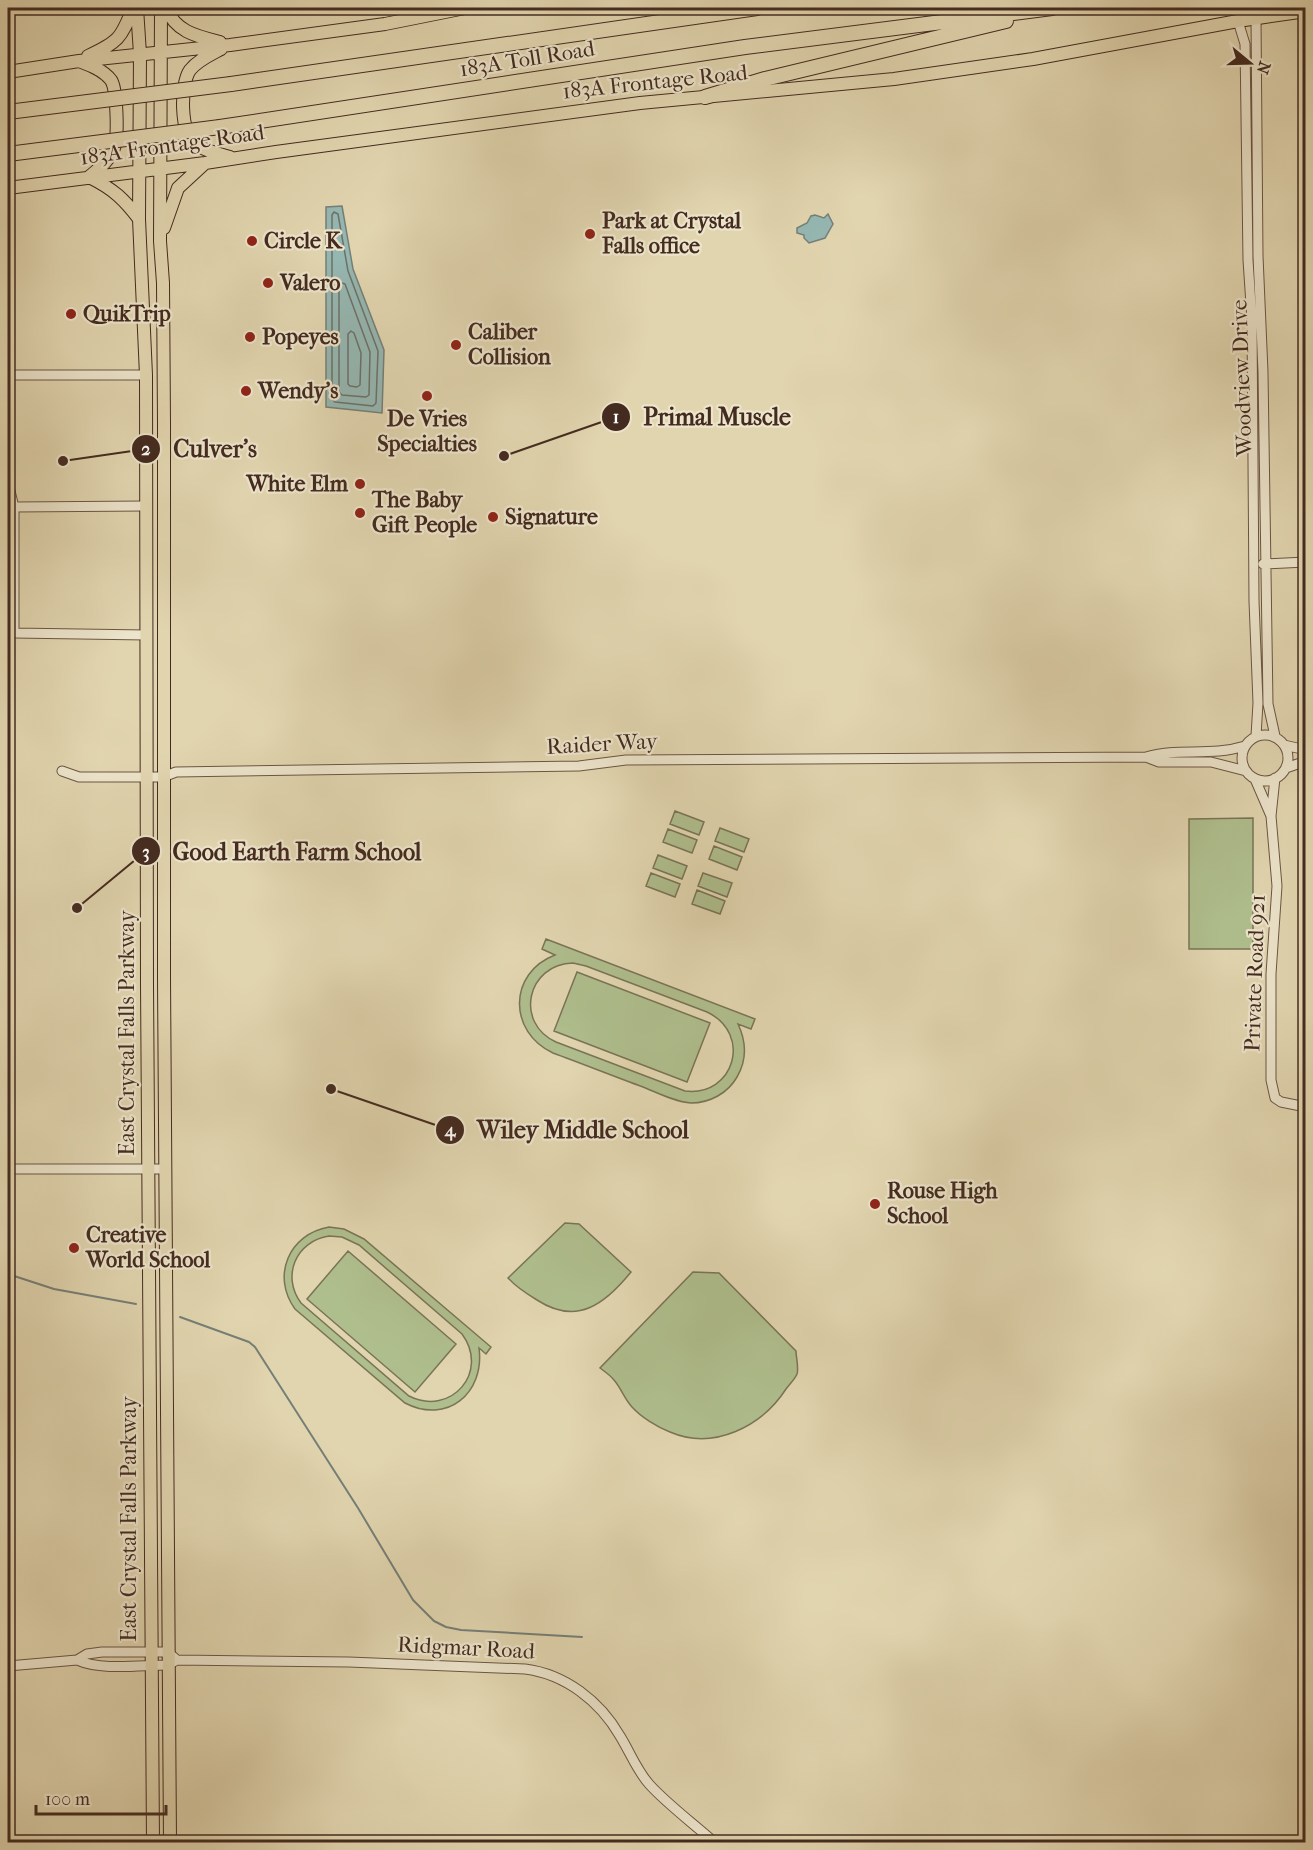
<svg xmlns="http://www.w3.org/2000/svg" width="1313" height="1850" font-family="'IM FELL French Canon',serif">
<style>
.green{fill:#afbe8d;stroke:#7a7456;stroke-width:1.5;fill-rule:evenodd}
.water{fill:#95b7b2;stroke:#757f78;stroke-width:1.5}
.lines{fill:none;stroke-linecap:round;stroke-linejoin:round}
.shore{stroke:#6c7169;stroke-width:1.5}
.stream{stroke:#757f78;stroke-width:2}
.minor-casing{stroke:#6b5644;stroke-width:11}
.major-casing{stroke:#442b20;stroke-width:14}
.highway-casing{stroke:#442b20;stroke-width:16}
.minor{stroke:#ece4cb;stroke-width:9}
.major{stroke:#e1d5af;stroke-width:12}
.highway{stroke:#e1d5af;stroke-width:14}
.highway-bridge-casing{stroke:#442b20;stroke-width:16;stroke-linecap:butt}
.highway-bridge{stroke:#e1d5af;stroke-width:14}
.poi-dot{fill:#8f2418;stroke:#ece4cb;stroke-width:2}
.labels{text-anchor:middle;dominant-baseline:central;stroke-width:4.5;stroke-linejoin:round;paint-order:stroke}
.street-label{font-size:22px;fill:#442b20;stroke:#ece4cb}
.poi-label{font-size:22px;font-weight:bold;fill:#442b20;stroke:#ece4cb;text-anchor:start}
.leader{fill:none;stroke:#442b20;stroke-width:2}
.callout-dot{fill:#442b20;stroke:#ece4cb;stroke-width:2}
.mark-label{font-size:18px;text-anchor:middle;font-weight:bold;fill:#fff}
.callout-label{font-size:24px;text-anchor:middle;font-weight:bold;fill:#442b20;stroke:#ece4cb;stroke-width:4.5;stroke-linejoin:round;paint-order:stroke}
</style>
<rect width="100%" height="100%" fill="#e1d5af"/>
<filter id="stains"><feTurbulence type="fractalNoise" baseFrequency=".00333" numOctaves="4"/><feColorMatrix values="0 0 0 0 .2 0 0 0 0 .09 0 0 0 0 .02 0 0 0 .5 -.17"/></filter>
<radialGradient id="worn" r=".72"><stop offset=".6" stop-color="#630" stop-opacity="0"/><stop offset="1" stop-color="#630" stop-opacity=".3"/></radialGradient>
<path class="green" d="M 675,811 L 704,822 L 699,835 L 670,824 Z
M 1253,818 L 1253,949 L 1189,949 L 1189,819 Z
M 720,828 L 749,839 L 744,852 L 715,841 Z
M 668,829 L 697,840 L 692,853 L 663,842 Z
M 714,846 L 742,857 L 737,870 L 709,859 Z
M 658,855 L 687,866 L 682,879 L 653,868 Z
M 651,873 L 680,884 L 675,897 L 646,886 Z
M 703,873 L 732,883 L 727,897 L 698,886 Z
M 697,890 L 725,901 L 720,914 L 692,904 Z
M 546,939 L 755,1019 L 751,1029 L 738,1024 C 746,1041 747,1060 737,1077 C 728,1093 710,1103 691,1103 C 675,1102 658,1093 643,1087 C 613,1076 583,1064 553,1053 C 508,1032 508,973 555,955 L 542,949 ZM 573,963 L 586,966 L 707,1012 C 753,1034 734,1097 685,1091 L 556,1042 C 514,1023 527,964 573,963 Z
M 577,972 L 710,1023 L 687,1082 L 554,1031 Z
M 565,1223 L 579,1224 L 631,1272 C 605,1304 577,1326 537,1300 C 527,1294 516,1287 508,1278 Z
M 329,1227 L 344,1229 L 364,1239 L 491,1347 L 486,1354 L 479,1348 C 485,1393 447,1425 405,1403 L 295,1309 C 271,1276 289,1234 329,1227 ZM 329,1236 L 342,1237 L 359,1245 L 462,1334 C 490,1372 451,1417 409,1396 L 301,1303 C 281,1276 296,1241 329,1236 Z
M 348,1251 L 456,1344 L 415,1392 L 307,1299 Z
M 693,1272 L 719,1273 L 796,1351 C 796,1357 799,1368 797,1374 C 795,1379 789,1385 786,1389 C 762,1426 714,1451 670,1432 C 657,1427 641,1417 632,1407 C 624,1398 621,1388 614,1380 C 610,1375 604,1371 600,1368 Z"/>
<path class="water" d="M 342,206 L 353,269 L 384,350 L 382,413 L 326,407 L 326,207 Z
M 828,214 L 833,224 L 825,238 L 809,243 L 804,238 L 804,235 L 797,233 L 797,228 L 807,223 L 811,216 L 815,215 L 824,218 Z"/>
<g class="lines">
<path class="shore" d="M 334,212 L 338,214 L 348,271 L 378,351 L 376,403 L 373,406 L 335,402 L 332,399 L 332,215 Z
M 342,283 L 345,284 L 370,352 L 369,395 L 366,397 L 342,395 L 339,392 L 339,286 Z
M 351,331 L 354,333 L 361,353 L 360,385 L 357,387 L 350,386 L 348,384 L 348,334 Z"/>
<path class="stream" d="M 8,1274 L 54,1289 L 136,1304
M 180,1317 L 249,1342 L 255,1347 L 358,1508 L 413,1600 L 434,1621 L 446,1627 L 461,1630 L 582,1637"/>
<defs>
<path id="minor" d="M 1256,18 L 1258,256 L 1263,372 L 1268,704 L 1275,736
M 1238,21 L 1245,44 L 1248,260 L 1252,320 L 1254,601 L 1258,703 L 1256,736
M 8,375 L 146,375
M 8,483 L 14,507 L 14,633 L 146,635
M 14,507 L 146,506
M 1263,564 L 1306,562
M1242 758a23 23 0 1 1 46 0a23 23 0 1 1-46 0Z
M 1284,745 L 1306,750
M 1146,757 L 1159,762 L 1211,762 L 1246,771
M 1286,768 L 1306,761
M 62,771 L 79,777 L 163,777 L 176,772 L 579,766 L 626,760 L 1146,757 C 1178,747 1210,757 1245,746
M 1275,778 L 1271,816 L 1277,886 L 1271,974 L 1271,1080 L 1275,1098 L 1281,1102 L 1306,1107
M 1255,779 L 1271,816
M 8,1169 L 165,1169
M 102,1652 L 168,1652 L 177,1660 L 168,1665 C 141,1665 101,1671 77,1660 L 87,1654 Z
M 177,1660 L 349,1662 L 525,1669 C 565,1674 600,1701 620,1736 C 630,1752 636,1769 649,1784 C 668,1805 693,1823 714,1842
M 8,1666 L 77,1660"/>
<path id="major" d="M 137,8 L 140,54 L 139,219 L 146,375 L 147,984 L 153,1842
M 161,8 L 160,241 L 163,283 L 164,423 L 164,978 L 170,1842
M 166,8 C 176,32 196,36 220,42
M 221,49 C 210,55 198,60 190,70 C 180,84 180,134 195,144 C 205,151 219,154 230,157
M 88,56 C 118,42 121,39 133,8
M 79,61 C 90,65 103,70 111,80 C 117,89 118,133 115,145 C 111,159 100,168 89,177
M 8,72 L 79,61 L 230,45 L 385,24 L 465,8
M 91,178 C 113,189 124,199 139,219
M 8,188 L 205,163 L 276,152 L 640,103 L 894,79 L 1033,59 L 1238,21 L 1306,11
M 164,228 L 178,188 L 204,164"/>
<path id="highway" d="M 231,84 L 757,8
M 705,97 L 765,79 L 1006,21
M 220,127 L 745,47 L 1052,8"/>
</defs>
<use href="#minor" class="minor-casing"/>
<use href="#major" class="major-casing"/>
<use href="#highway" class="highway-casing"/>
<use href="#minor" class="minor"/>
<use href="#major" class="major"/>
<use href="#highway" class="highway"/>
<defs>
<path id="highway-bridge" d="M 8,112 L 231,84
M 8,154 L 220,127"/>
</defs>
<use href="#highway-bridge" class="highway-bridge-casing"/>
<use href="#highway-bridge" class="highway-bridge"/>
</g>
<g class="poi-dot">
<circle cx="590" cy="234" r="6"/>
<circle cx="252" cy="241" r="6"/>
<circle cx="268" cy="283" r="6"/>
<circle cx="71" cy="314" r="6"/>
<circle cx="250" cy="337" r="6"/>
<circle cx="456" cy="345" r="6"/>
<circle cx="246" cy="391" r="6"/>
<circle cx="427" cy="396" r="6"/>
<circle cx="360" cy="484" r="6"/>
<circle cx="360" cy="513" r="6"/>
<circle cx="493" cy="517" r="6"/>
<circle cx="875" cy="1204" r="6"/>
<circle cx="74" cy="1248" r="6"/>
</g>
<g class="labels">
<g class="street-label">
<text transform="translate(527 59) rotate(-9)">183A Toll Road</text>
<text transform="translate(655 82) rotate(-6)">183A Frontage Road</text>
<text transform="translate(172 145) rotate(-8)">183A Frontage Road</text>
<text transform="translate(1242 378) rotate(-92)">Woodview Drive</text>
<text transform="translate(602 744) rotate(-3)">Raider Way</text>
<text transform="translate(1255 973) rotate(-88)">Private Road 921</text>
<text transform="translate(127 1033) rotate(-90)">East Crystal Falls Parkway</text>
<text transform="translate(129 1519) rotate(-90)">East Crystal Falls Parkway</text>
<text transform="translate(466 1648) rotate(3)">Ridgmar Road</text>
</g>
<g class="poi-label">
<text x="602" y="221">Park at Crystal<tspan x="602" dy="25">Falls office</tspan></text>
<text x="264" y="241">Circle K</text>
<text x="280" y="283">Valero</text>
<text x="83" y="314">QuikTrip</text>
<text x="468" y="332">Caliber<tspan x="468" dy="25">Collision</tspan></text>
<text x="262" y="337">Popeyes</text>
<text x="258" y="391">Wendy's</text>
<text x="427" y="419" text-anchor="middle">De Vries<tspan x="427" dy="25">Specialties</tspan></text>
<text x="348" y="484" text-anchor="end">White Elm</text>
<text x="372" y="500">The Baby<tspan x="372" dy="25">Gift People</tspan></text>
<text x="505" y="517">Signature</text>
<text x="887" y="1191">Rouse High<tspan x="887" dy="25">School</tspan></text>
<text x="86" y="1235">Creative<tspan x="86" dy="25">World School</tspan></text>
</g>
</g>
<path class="leader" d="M504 456L616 417M63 461L146 449M77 908L146 851M331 1089L450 1130"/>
<g class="callout-dot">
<circle cx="504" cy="456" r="6"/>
<circle cx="63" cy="461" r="6"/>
<circle cx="77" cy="908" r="6"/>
<circle cx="331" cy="1089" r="6"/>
<circle cx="616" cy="417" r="15"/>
<circle cx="146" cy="449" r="15"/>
<circle cx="146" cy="851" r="15"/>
<circle cx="450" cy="1130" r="15"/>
</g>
<g class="mark-label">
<text x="616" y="423">1</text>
<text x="146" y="455">2</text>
<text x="146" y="858">3</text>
<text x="450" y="1136">4</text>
</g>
<g class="callout-label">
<text x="717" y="425">Primal Muscle</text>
<text x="215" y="457">Culver's</text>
<text x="297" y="860">Good Earth Farm School</text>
<text x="583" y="1138">Wiley Middle School</text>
</g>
<rect width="1313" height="1850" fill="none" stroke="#e1d5af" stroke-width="30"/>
<rect x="9" y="9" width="1295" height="1832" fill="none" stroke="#442b20" stroke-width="3"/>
<rect x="15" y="15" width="1283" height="1820" fill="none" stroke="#442b20" stroke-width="1.5"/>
<g transform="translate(1250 63) rotate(109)" stroke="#ece4cb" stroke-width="4.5" paint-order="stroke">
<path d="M0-4.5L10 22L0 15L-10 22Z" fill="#442b20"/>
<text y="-9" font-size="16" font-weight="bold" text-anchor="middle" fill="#442b20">N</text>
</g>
<path d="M36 1805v9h130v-9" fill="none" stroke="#442b20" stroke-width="3"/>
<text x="45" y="1805" font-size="18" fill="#442b20" stroke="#ece4cb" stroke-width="4.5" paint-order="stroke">100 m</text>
<rect width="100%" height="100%" filter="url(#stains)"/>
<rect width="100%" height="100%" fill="url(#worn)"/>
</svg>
